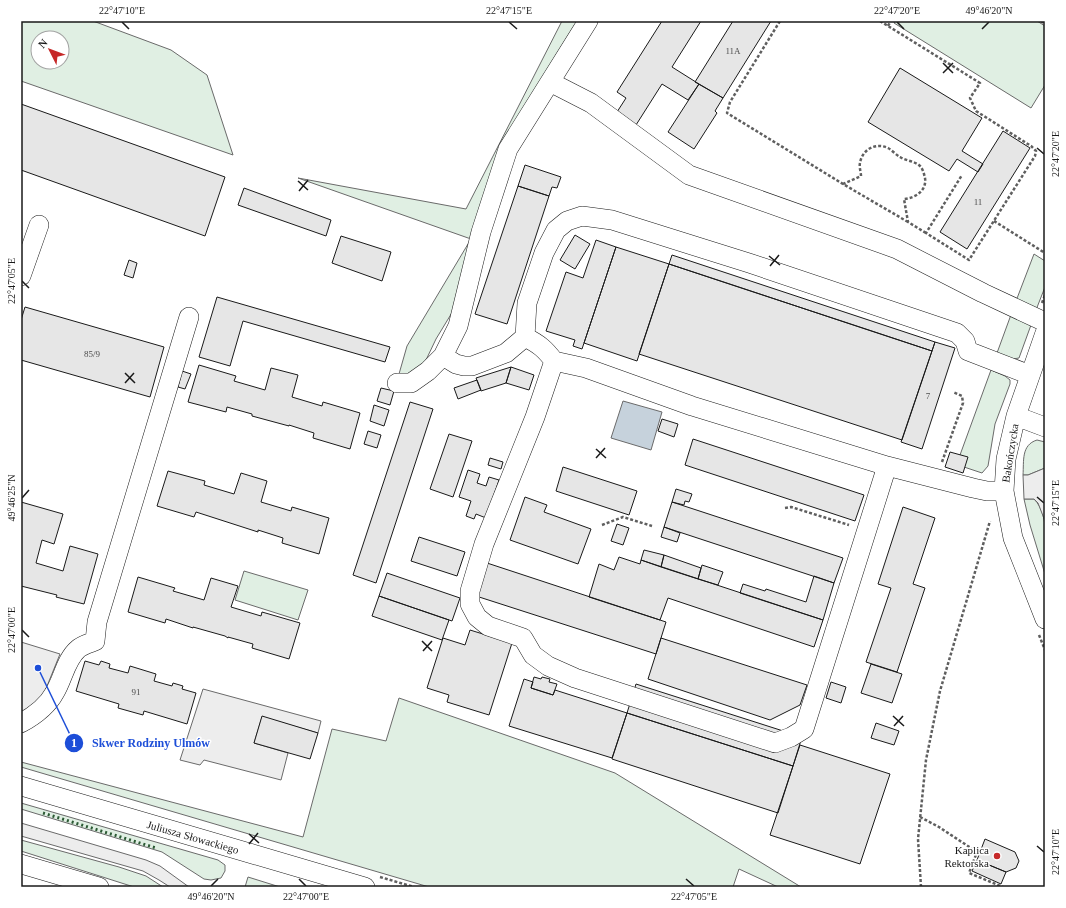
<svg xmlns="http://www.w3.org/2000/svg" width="1066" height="908" font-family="'Times New Roman',serif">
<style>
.green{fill:#e0efe3;stroke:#6a6a6a;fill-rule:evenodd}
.parking{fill:#ededed;stroke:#6a6a6a}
.water{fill:#c6d2dc;stroke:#6a6a6a}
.building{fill:#e6e6e6;stroke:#1a1a1a}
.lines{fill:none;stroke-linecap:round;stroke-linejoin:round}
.minor-casing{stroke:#1a1a1a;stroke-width:20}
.path{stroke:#5f5f5f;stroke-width:2.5;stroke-dasharray:3 2;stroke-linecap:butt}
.minor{stroke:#fff;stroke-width:19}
.hedge{stroke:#2b5a34;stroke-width:3;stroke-dasharray:2 3;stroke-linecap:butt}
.ticks{fill:none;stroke:#1a1a1a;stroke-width:1.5}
.poi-dot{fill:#c62828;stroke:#fff;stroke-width:1.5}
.labels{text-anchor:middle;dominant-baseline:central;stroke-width:3;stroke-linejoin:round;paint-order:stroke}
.number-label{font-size:9px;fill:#4d4d4d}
.street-label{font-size:11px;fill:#1a1a1a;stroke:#fff}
.poi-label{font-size:11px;fill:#1a1a1a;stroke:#fff;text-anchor:end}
.leader{fill:none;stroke:#1d4ed8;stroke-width:1.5}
.callout-dot{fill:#1d4ed8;stroke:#fff;stroke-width:1.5}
.mark-label{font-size:12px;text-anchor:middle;font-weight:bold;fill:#fff}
.callout-label{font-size:12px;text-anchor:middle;font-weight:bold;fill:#1d4ed8;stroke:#fff;stroke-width:3;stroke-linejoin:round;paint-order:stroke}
.neatline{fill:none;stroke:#1a1a1a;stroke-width:1.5}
.ticks-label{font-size:10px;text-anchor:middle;fill:#1a1a1a}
</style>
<rect width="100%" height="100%" fill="#fff"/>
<path class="green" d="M 21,21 L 93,21 L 171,50 L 207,75 L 233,155 L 21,81 ZM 38,38 L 62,38 L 62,62 L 38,62 Z
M 562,21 L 577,21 L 503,141 L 456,306 L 436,339 L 426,360 L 412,375 L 399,374 L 407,346 L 471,239 L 298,178 L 466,209 Z
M 895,21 L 1037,21 L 1045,26 L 1045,85 L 1031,108 L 894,23 Z
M 1034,254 L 1045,261 L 1045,287 L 1036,310 L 1016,301 Z
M 1012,312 L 1031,325 L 1019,358 L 1013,359 L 997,353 Z
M 991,370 L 1005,376 L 1010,380 L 1010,384 L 995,424 L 988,466 L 982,473 L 964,467 L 960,455 Z
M 1037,440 L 1045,442 L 1045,468 L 1028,475 L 1023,475 C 1024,461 1021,445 1037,440 Z
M 1024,499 L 1034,499 C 1051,516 1045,553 1045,574 L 1030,525 Z
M 244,571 L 308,590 L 298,620 L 235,600 Z
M 399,698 L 615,773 L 801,887 L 778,887 L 739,869 L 733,887 L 429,887 L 21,767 L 21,762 L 303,837 L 332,729 L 386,741 Z
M 21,803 L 218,860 L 225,865 L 225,871 L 221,878 L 211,880 L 204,879 L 162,852 L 21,809 Z
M 21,840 L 119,867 L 146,876 L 163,887 L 134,887 L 21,851 Z
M 248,877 L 280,887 L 245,887 Z"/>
<path class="parking" d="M 1045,468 L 1045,521 L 1038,503 L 1034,499 L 1024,499 L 1023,475 L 1028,475 Z
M 21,642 L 60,654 L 45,691 L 39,700 L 21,714 Z
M 203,689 L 321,721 L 318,733 L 262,717 L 254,743 L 288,753 L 281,780 L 204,760 L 200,765 L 180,760 Z
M 21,823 L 146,860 L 160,866 L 189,887 L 170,887 L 159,880 L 143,871 L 21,836 Z"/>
<path class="water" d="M 623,401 L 662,412 L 651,450 L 611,438 Z"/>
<path class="building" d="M 662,21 L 701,21 L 672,67 L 699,84 L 688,100 L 662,84 L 636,125 L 617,112 L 626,98 L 617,92 Z
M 733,21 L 771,21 L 723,98 L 695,82 Z
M 900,68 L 982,118 L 962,151 L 983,164 L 978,172 L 957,159 L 949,171 L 868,122 Z
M 699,84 L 723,98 L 715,111 L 717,113 L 694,149 L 668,132 Z
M 21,104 L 225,177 L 205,236 L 21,170 Z
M 1003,131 L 1030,148 L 967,249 L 940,232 Z
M 525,165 L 561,177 L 557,188 L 552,187 L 549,196 L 518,186 Z
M 518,186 L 549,196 L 507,324 L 475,314 Z
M 244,188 L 331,220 L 326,236 L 238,205 Z
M 575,235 L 590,244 L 575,269 L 560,260 Z
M 341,236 L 391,252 L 382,281 L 332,263 Z
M 596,240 L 616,247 L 582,349 L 573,346 L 575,340 L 546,331 L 566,272 L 583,278 Z
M 616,247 L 669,264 L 637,361 L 584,343 Z
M 672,255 L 935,342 L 932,351 L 669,264 Z
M 129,260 L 137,263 L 133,278 L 124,275 Z
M 669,264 L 932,351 L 902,440 L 639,354 Z
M 217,297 L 390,347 L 385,362 L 243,321 L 230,366 L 199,357 Z
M 25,307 L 164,347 L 150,397 L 21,360 L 21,320 Z
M 935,342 L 955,348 L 922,449 L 901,442 Z
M 199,365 L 236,376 L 234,381 L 265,390 L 271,368 L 298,375 L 292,397 L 322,406 L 323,402 L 360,413 L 350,449 L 313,438 L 314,433 L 289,425 L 289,426 L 252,416 L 252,414 L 227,407 L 226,412 L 188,402 Z
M 511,367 L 534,375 L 529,390 L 506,383 Z
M 511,367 L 506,383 L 481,391 L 476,378 Z
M 182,371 L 191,374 L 185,389 L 178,387 Z
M 477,380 L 481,390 L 458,399 L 454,388 Z
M 381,388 L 394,391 L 390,405 L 377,401 Z
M 410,402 L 433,409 L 376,583 L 353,575 Z
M 374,405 L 389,410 L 384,426 L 370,421 Z
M 662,419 L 678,424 L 674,437 L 658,431 Z
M 368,431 L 381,435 L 377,448 L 364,444 Z
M 449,434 L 472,441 L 453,497 L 430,489 Z
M 693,439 L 864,495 L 855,521 L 685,465 Z
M 950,452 L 968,457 L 963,473 L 945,467 Z
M 490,458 L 503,462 L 501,469 L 488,465 Z
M 563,467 L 637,491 L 629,515 L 556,491 Z
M 468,470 L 480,474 L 477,483 L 486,486 L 489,477 L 499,480 L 486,518 L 476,514 L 474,519 L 466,516 L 471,501 L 459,497 Z
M 168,471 L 205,481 L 204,485 L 234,494 L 241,473 L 267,481 L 261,502 L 291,511 L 292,507 L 329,518 L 319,554 L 282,543 L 283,538 L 258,530 L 258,532 L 196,512 L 194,517 L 157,506 Z
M 676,489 L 692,494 L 689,502 L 685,501 L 684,505 L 672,502 Z
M 525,497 L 547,505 L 544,512 L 591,529 L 578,564 L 510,540 Z
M 21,502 L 63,514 L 54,544 L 42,540 L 36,563 L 63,571 L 70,546 L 98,554 L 84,604 L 56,597 L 57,595 L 21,586 Z
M 672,502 L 843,558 L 834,583 L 664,527 Z
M 903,507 L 935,518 L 913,584 L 925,588 L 897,672 L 866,662 L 891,588 L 878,584 Z
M 617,524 L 629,528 L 623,545 L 611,541 Z
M 664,527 L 680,533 L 677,542 L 661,537 Z
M 419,537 L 465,552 L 457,576 L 411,561 Z
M 644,550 L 664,555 L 661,567 L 641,560 Z
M 664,555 L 701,568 L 698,579 L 661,567 Z
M 619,557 L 640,564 L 641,560 L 823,620 L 814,647 L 668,598 L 660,620 L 589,597 L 599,564 L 614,570 Z
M 487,563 L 666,622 L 656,654 L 476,596 Z
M 702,565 L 723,572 L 718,585 L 698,579 Z
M 387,573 L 460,598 L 452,621 L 379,596 Z
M 814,576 L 834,583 L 823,620 L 740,593 L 743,584 L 765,591 L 766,589 L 806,602 Z
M 138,577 L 175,588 L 173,591 L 204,600 L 211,578 L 238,586 L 231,607 L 261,616 L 262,612 L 300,623 L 289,659 L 252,648 L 253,644 L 228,637 L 228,638 L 225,636 L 193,627 L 193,628 L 166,619 L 165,623 L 128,612 Z
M 379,596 L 449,620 L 442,640 L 372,616 Z
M 470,630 L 512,643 L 489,715 L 447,702 L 449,695 L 427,688 L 443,638 L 465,645 Z
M 661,638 L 807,685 L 800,705 L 770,720 L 648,679 Z
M 85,661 L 99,665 L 101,661 L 110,664 L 109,668 L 128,673 L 130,666 L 156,674 L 154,681 L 172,686 L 173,683 L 183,686 L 182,689 L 196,693 L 187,724 L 144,711 L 143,715 L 118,708 L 119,704 L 76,691 Z
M 871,664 L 902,674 L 892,703 L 861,693 Z
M 534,677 L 541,679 L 542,677 L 550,679 L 549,682 L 557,684 L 553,695 L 531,688 Z
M 524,679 L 533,682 L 531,688 L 553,695 L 555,690 L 627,713 L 612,758 L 509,726 Z
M 831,682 L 846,687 L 841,703 L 826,698 Z
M 636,684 L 802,737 L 793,766 L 627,713 Z
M 627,713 L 793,766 L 778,813 L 612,759 Z
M 262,716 L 318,733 L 310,759 L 254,743 Z
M 876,723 L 899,731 L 894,745 L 871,738 Z
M 800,745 L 890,774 L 860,864 L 770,835 Z
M 985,839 L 1015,852 L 1019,861 L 1016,868 L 1006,872 L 977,860 Z
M 977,860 L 1006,872 L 1001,884 L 972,871 Z"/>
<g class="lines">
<defs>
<path id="minor" d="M 550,82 L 591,103 L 689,175 L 897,249 L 983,293 L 1045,322
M 21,276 L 39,225
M 1045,333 L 1016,416 L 1006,459 L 1004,491 L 1013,538 L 1045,619
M 525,337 L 527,303 L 544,253 L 556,230 L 567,221 L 582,216 L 612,220 L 749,263 L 957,333 L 965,341 L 968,351 L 1030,375
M 443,356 L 456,364 L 464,366 L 472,366 L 506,353 L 525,337 C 539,344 545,349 554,361 L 586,368 L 692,406 L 887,466 L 973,488 L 987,491 L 1004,491
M 554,361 L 535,417 L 484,544 L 470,591 L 470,604 L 477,617 L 488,626 L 523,638 L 533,655 L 548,666 L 575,678 L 775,743 L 791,737 L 804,729 L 887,466
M 397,383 L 411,383 L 428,371 L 443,356 L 458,326 L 481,232 L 508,149 L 588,21
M 1016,416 L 1045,427
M 21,723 C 34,716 48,705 55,692 C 63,679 66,659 78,649 C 82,645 90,643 95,641 L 97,622 L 189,317
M 21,786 L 365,887
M 21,864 L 99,887"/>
</defs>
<use href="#minor" class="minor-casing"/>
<path class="path" d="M 780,21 L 730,102 L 727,113 L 843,184
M 880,21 L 980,83 L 970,98 L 976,111 L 1031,146 L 1036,151 L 1035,156 L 969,260 L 926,233 L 962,175
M 1041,21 L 1045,24
M 888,26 L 891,21
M 994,221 L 1045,253
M 908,222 L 843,184 L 861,176 C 861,172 859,167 860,163 C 862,150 875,142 888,148 C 892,150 896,155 900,157 C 906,161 915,161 920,166 C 923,169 924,174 925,178 C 927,190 916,198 904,199 L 908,222 L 926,233
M 1042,303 L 1045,295
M 942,462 L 963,403 L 962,396 L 953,392
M 785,508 L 791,507 L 849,525
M 602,525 L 623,517 L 652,526
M 1039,635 L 1045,650
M 920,817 L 939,827 L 977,852 L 969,873 L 1003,887
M 380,877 L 414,887
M 921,887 L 918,839 L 926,760 L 940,691 L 990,521"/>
<use href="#minor" class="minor"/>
<path class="hedge" d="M 43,813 L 156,848"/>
</g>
<path class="ticks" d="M 122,22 L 129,29M 509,22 L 517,29M 897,22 L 904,29M 982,29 L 989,22M 943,63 L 953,73M 943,73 L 953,63M 1037,148 L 1044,154M 298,181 L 308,190M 299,191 L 308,180M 769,256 L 780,265M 770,266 L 779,255M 22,281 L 29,288M 125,373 L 135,383M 125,383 L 134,373M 596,449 L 606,458M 596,458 L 605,448M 1037,497 L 1044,503M 22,498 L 29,490M 22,630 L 29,637M 422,641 L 432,651M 423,651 L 432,641M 893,716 L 904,726M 894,726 L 903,716M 249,834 L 259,843M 249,844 L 258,833M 1037,846 L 1044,852M 299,879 L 306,886M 686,879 L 694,886M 211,886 L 218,879"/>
<circle class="poi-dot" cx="997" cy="856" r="4"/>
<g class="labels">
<g class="number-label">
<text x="733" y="51">11A</text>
<text x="978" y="202">11</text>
<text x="92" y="354">85/9</text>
<text x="928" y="396">7</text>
<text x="136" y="692">91</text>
</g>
<g class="street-label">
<text transform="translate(1010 453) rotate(-81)">Bakończycka</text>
<text transform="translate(193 837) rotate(16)">Juliusza Słowackiego</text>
</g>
<g class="poi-label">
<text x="989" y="850">Kaplica<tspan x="989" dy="13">Rektorska</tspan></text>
</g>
</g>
<path class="leader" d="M38 668L74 743"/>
<g class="callout-dot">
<circle cx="38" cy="668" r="4"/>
<circle cx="74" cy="743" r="10"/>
</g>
<g class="mark-label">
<text x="74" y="747">1</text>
</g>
<g class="callout-label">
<text x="151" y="747">Skwer Rodziny Ulmów</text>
</g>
<rect width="1066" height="908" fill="none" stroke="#ffffff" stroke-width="44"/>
<g transform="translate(50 50) rotate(312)"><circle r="19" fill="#ffffff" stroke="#a3a3a3"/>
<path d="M0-3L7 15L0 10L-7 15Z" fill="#c62828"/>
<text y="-6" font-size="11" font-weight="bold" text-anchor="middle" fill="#1a1a1a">N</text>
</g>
<rect x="22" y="22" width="1022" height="864" class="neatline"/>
<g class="ticks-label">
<text x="122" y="14">22°47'10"E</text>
<text x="509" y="14">22°47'15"E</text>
<text x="897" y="14">22°47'20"E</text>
<text x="989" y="14">49°46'20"N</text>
<text transform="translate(1055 154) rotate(-90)" y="4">22°47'20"E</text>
<text transform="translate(11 281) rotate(-90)" y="4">22°47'05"E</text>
<text transform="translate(11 498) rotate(-90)" y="4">49°46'25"N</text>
<text transform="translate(1055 503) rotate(-90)" y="4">22°47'15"E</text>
<text transform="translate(11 630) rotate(-90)" y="4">22°47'00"E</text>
<text transform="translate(1055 852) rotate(-90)" y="4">22°47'10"E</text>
<text x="211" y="900">49°46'20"N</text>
<text x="306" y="900">22°47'00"E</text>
<text x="694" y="900">22°47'05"E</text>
</g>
</svg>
